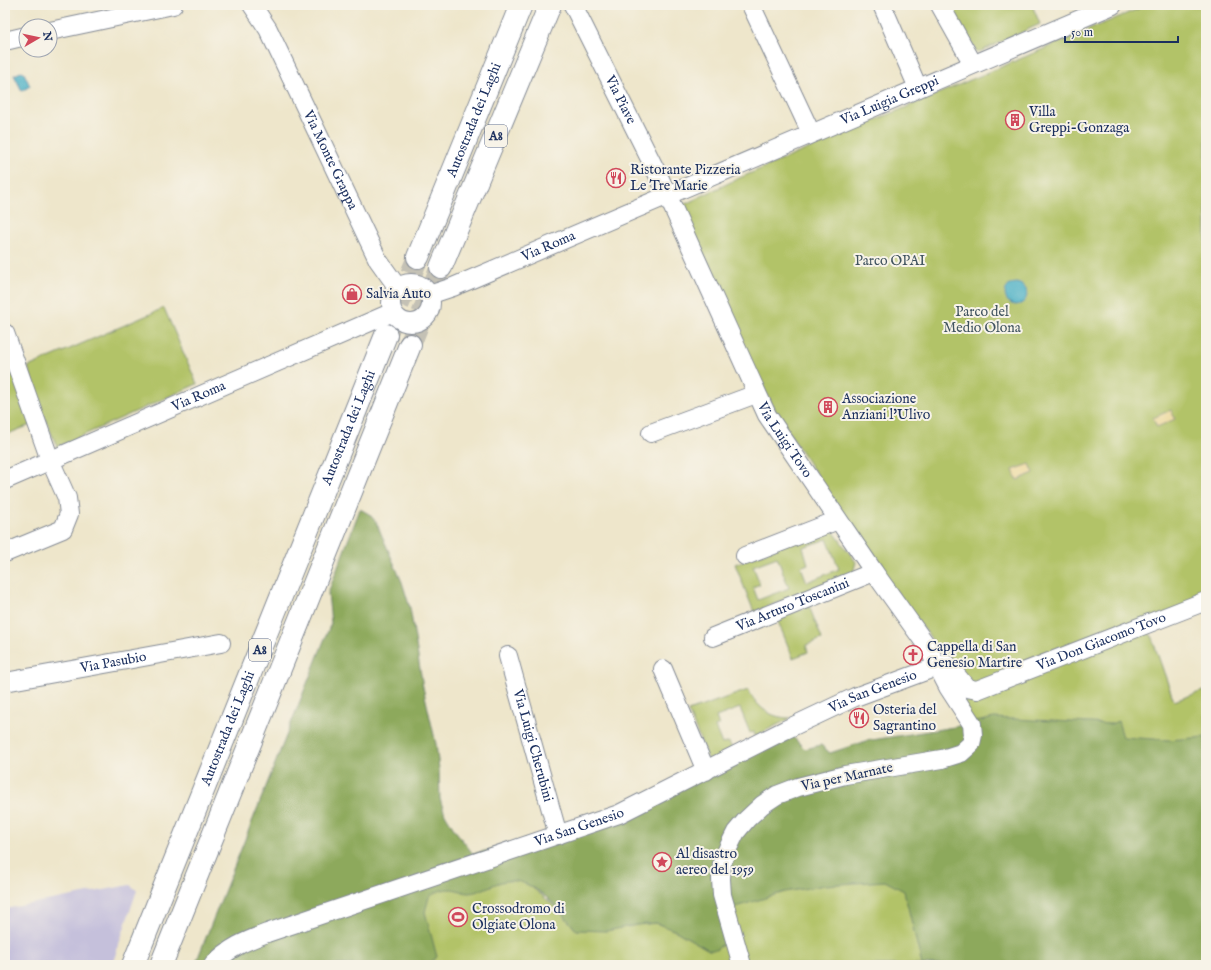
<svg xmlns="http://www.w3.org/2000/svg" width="1211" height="970" font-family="'IM FELL English',serif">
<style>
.industrial{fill:#c5c0db}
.green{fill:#b2c367;stroke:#667962;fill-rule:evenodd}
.forest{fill:#8da95c;stroke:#546c5d}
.sand{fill:#eeda9e;stroke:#84847e}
.water{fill:#46afc5;stroke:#306f92}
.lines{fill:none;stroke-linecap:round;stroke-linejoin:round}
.highway-tunnel{stroke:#c4c1b5;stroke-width:22;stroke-dasharray:22 11;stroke-linecap:butt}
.minor-casing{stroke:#848a94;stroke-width:20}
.highway-casing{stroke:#848a94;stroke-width:24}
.minor{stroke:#fff;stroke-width:18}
.highway{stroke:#fff;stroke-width:22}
.labels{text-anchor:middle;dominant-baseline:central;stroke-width:4;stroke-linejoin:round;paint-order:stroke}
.shield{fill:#f7f3e8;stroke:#5d6a87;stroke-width:1}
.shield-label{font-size:13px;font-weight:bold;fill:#1b2f5e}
.street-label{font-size:14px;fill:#1b2f5e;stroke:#f7f3e8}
.poi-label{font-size:14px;fill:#1b2f5e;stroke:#f7f3e8;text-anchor:start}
.park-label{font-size:14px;fill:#415460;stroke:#f7f3e8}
</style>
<rect width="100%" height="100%" fill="#f7f3e8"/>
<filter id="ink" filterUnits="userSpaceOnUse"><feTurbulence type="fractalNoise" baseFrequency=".025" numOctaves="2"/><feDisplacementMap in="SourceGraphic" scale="8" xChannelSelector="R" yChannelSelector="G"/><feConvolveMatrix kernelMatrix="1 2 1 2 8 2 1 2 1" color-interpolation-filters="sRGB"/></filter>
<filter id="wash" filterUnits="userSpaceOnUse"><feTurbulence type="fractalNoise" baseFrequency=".012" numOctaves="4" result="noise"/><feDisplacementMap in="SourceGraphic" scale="16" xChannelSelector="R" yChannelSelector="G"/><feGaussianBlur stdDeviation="0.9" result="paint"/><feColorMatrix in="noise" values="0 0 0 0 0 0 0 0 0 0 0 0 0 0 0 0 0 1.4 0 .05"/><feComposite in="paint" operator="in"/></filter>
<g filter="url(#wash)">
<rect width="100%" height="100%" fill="#eee6cb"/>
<path class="industrial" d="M 130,885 L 137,890 L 112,965 L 5,965 L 5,909 Z"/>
<path class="green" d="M 950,5 L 1032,5 L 1040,24 L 977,53 Z
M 1147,5 L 1206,5 L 1206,601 L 1147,624 L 1174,701 L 1206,690 L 1206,965 L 745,965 L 725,897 L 975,748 L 953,668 L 868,553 L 780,419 L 753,371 L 681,206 L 737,179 Z
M 164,308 L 197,384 L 57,447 L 43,413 L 28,367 Z
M 5,352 L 33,424 L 5,435 Z
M 830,527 L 856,562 L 853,573 L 754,612 L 735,564 ZM 827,539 L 839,569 L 807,582 L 801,567 L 808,564 L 803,547 ZM 777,557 L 789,588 L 758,600 L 753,587 L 760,584 L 753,566 Z
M 809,606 L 822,639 L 806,645 L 808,652 L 793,658 L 777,619 Z
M 748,690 C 758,708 770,718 791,718 L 755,736 L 754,732 L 750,733 L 740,708 L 716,717 L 719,725 L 715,727 L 722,744 L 729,742 L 732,748 L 709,761 L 688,711 Z
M 498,863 C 528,884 553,901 576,930 L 656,923 L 676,931 L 709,950 L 722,946 L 726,941 L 732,965 L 231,965 Z"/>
<path class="forest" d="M 360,509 L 369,514 L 376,522 L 402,582 L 410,608 L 423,687 L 436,744 L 439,769 L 440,799 L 445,814 L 454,829 L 473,854 L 619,816 L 791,735 L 805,749 L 821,745 L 830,753 L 866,741 L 954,727 L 994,718 L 1111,724 L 1118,721 L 1123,737 L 1169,740 L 1206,737 L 1206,964 L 922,965 L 904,891 L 885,881 L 825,885 L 785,892 L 719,912 L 726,941 L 716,950 L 709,950 L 676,931 L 656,923 L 637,925 L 606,931 L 576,930 C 561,911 534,877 506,881 C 493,883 482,892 469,893 C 465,893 461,891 457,890 C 445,887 438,891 429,897 L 425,912 L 437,957 L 427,965 L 195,965 L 331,623 L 328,593 Z"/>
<path class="sand" d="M 1171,410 L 1175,419 L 1157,427 L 1153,418 Z
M 1030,464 L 1034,473 L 1017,480 L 1013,470 Z"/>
<path class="water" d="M 23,71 L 30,86 L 22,91 L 14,75 Z
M1005 294a11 11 0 1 1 22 0a11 11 0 1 1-22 0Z"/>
</g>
<g filter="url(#ink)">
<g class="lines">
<path class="highway-tunnel" d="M 386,335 L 418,257
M 410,345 L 441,267"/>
<defs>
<g id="minor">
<path id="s1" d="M 252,5 L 268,29 L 378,260 L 398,288"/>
<path id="s2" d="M 573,5 L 660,179 L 767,415 L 874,572 L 927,646 L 948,687 L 972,724 L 973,735 L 971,744 L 961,753 L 942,759 L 845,775 L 798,787 L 777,795 L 762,805 L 747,819 L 736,832 L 728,848 L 722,863 L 721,879 L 722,895 L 742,965"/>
<path d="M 751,5 L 811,133"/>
<path d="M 882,5 L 918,88"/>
<path d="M 940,5 L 973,64"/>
<path d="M 50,31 L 173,5"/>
<path d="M 5,41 L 26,36"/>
<circle cx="411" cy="303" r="20"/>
<path id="s3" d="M 429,295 L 453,287 L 1113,5"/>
<path d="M 5,333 L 50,460 L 67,498 L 69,514 L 63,529 L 5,553"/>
<path d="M 651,433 L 756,394"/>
<path id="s4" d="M 5,480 L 393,312"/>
<path d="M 745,556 L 838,520"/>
<path id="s5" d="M 713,637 L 874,572"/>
<path id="s6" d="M 508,656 L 558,835"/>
<path d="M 663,669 L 706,771"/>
<path id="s7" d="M 5,682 L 221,643"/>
<path id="s8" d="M 213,965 C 228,948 246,941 267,933 L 619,814 L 785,730 L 855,697 L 928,670 L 937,665 L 948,665 L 967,688 L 977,690 L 1206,601"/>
</g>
<g id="highway">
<path id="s9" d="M 418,257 L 521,5"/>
<path d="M 441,267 L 550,5"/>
<path id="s10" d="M 133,965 L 386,335"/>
<path d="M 161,965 L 410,345"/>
</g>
</defs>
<use href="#minor" class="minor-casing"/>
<use href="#highway" class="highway-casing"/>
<use href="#minor" class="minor"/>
<use href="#highway" class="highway"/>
</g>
</g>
<defs>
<symbol id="building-ring" viewBox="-11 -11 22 22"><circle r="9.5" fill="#f7f3e8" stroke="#d1495b" stroke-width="1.5"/><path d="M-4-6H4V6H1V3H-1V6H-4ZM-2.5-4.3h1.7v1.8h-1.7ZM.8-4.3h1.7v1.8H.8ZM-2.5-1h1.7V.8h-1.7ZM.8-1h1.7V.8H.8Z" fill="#d1495b"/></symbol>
<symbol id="restaurant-ring" viewBox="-11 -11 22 22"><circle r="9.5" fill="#f7f3e8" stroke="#d1495b" stroke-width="1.5"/><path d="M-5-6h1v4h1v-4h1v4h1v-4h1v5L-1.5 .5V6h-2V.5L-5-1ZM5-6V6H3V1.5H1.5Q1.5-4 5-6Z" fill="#d1495b"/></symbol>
<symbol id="shop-ring" viewBox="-11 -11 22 22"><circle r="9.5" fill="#f7f3e8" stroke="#d1495b" stroke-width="1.5"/><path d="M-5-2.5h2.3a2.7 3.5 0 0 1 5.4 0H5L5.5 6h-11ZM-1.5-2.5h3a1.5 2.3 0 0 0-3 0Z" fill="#d1495b"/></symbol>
<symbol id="church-ring" viewBox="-11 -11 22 22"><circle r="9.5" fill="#f7f3e8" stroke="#d1495b" stroke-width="1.5"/><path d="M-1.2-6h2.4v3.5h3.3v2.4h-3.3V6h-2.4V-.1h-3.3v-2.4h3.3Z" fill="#d1495b"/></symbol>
<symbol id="sight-ring" viewBox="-11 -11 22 22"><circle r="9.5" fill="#f7f3e8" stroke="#d1495b" stroke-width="1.5"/><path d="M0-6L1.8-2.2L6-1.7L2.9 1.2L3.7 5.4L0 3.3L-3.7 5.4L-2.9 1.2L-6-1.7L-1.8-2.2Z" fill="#d1495b"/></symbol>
<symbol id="stadium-ring" viewBox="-11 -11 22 22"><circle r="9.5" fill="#f7f3e8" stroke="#d1495b" stroke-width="1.5"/><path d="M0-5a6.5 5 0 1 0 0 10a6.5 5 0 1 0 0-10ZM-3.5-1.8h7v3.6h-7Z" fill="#d1495b"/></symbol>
</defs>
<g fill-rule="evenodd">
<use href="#building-ring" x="1004" y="109" width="22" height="22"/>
<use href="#restaurant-ring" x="605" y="167" width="22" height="22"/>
<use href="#shop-ring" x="341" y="283" width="22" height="22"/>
<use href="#building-ring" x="817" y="396" width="22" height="22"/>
<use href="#church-ring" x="902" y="644" width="22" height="22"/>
<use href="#restaurant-ring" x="848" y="707" width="22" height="22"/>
<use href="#sight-ring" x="651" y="851" width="22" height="22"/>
<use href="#stadium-ring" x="447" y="906" width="22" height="22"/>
</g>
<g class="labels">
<g class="shield">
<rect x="485" y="125" width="22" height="22" rx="3"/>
<rect x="249" y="639" width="22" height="22" rx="3"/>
</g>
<g class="shield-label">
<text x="496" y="136">A8</text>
<text x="260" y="650">A8</text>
</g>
<g class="street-label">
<text stroke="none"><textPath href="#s2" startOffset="106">Via Piave</textPath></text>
<text stroke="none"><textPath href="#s3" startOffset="500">Via Luigia Greppi</textPath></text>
<text stroke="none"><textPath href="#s9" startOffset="148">Autostrada dei Laghi</textPath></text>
<text stroke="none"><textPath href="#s1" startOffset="174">Via Monte Grappa</textPath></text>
<text stroke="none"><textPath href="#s3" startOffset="129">Via Roma</textPath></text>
<text stroke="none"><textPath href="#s4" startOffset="211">Via Roma</textPath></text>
<text stroke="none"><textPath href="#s10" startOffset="579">Autostrada dei Laghi</textPath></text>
<text stroke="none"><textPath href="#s2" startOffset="484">Via Luigi Tovo</textPath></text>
<text stroke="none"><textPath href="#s5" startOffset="86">Via Arturo Toscanini</textPath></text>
<text stroke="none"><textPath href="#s8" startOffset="971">Via Don Giacomo Tovo</textPath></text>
<text stroke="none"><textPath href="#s7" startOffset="110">Via Pasubio</textPath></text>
<text stroke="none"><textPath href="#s8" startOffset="717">Via San Genesio</textPath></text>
<text stroke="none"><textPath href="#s10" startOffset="255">Autostrada dei Laghi</textPath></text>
<text stroke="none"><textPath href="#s6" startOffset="93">Via Luigi Cherubini</textPath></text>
<text transform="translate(847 777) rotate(-12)">Via per Marnate</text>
<text stroke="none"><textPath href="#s8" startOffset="393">Via San Genesio</textPath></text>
</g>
<g class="poi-label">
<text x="1029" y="112">Villa<tspan x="1029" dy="16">Greppi-Gonzaga</tspan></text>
<text x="630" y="170">Ristorante Pizzeria<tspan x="630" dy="16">Le Tre Marie</tspan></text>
<text x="366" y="294">Salvia Auto</text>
<text x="842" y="399">Associazione<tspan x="842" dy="16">Anziani l'Ulivo</tspan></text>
<text x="927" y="647">Cappella di San<tspan x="927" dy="16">Genesio Martire</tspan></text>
<text x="873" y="710">Osteria del<tspan x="873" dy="16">Sagrantino</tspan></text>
<text x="676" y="854">Al disastro<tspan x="676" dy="16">aereo del 1959</tspan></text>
<text x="472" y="909">Crossodromo di<tspan x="472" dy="16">Olgiate Olona</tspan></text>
</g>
<g class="park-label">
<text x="890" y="261">Parco OPAI</text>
<text x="982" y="312">Parco del<tspan x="982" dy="16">Medio Olona</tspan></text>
</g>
</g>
<rect width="1211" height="970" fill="none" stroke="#f7f3e8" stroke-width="20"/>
<g transform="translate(38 38) rotate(81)"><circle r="19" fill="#f7f3e8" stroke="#9fa5b1"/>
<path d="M0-3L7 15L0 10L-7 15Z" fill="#d1495b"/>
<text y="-6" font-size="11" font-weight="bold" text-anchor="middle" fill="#1b2f5e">N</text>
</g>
<path d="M1065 36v6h113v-6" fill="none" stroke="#1b2f5e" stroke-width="2"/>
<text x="1071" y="36" font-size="12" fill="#1b2f5e" stroke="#f7f3e8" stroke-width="3" paint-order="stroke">50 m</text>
</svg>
